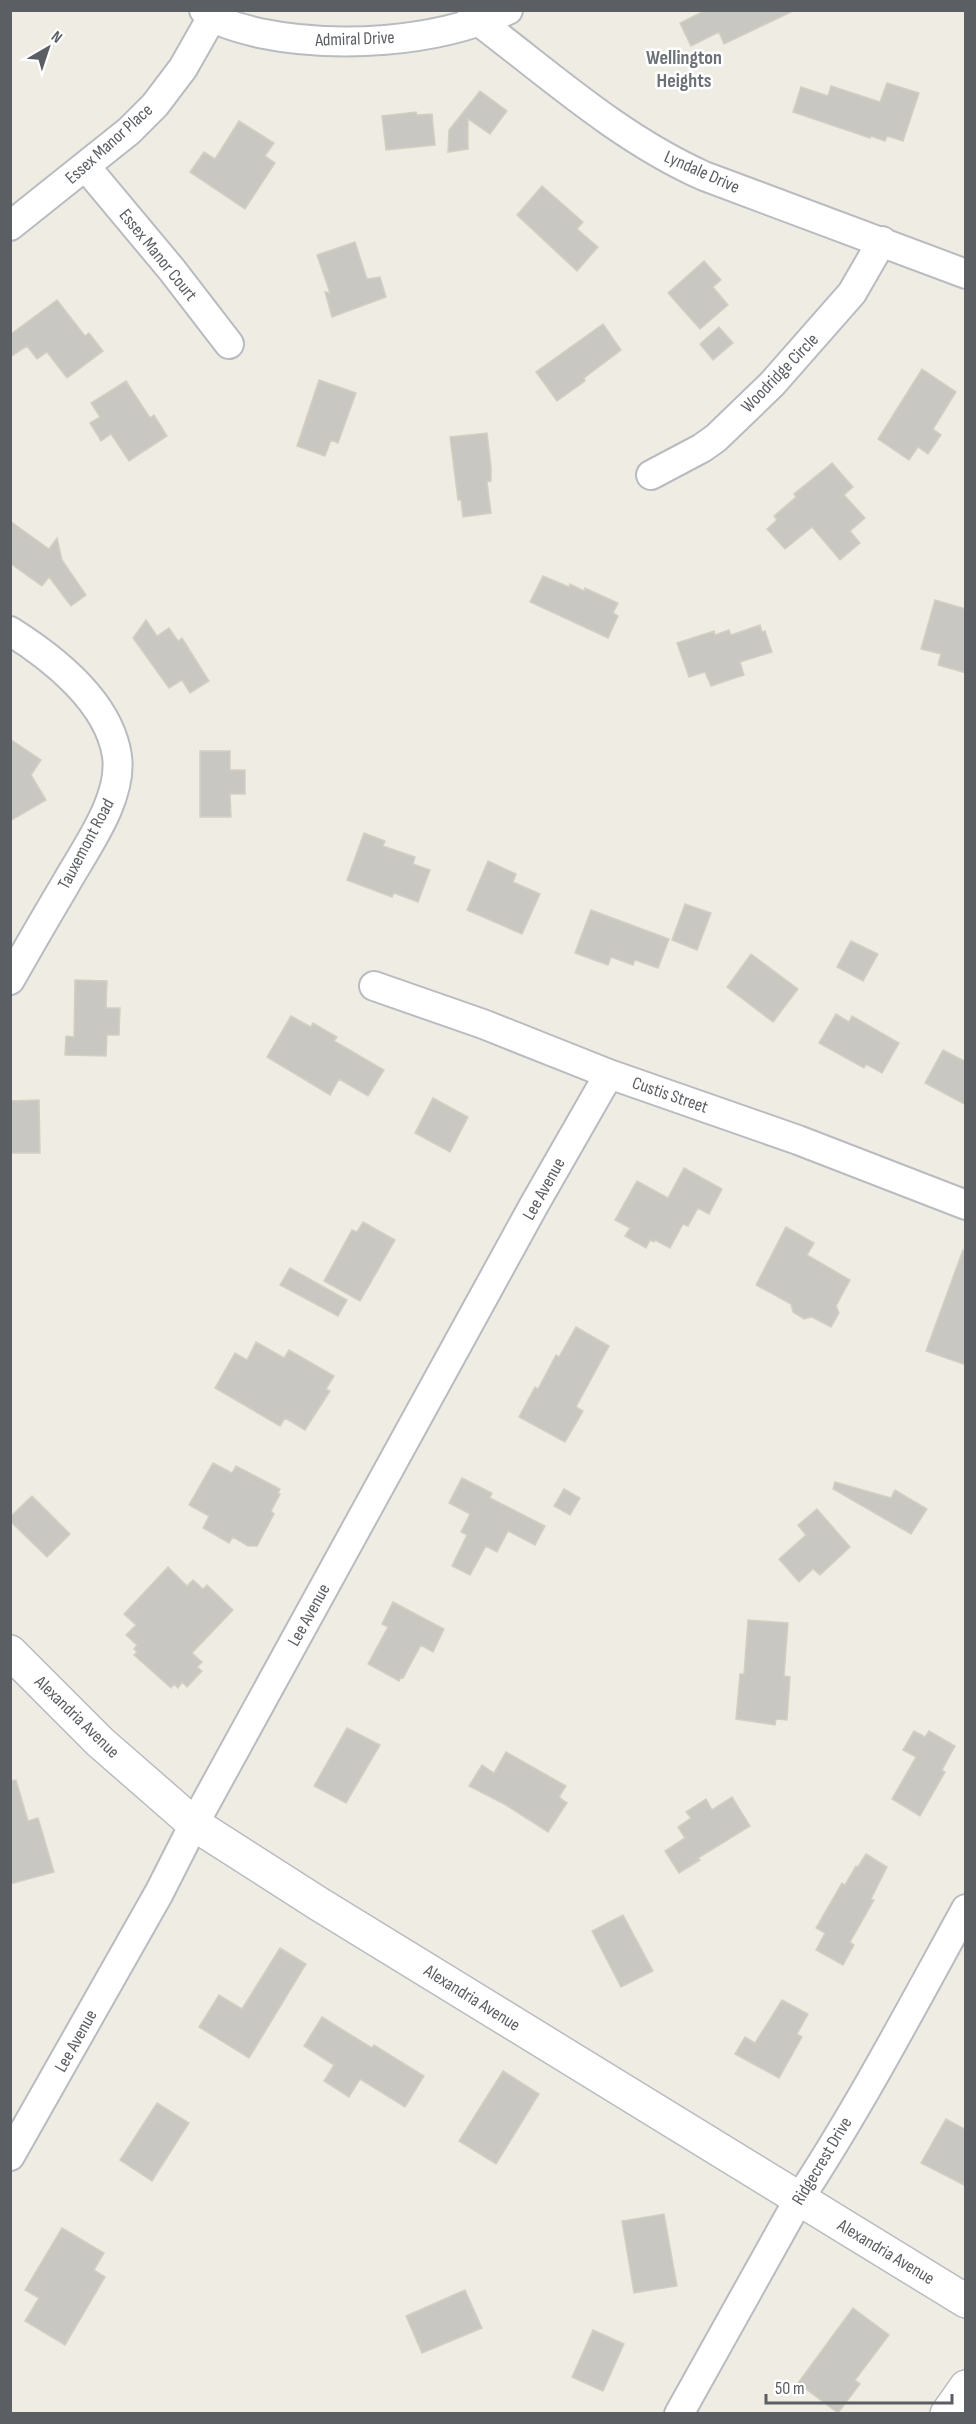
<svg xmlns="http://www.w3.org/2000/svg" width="976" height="2424" font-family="'Sofia Sans Condensed',sans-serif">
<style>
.building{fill:#c9c7c1;stroke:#d3cfc2;stroke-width:1.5}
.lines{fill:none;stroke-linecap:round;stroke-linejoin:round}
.minor-casing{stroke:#b8bbc0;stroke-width:32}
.tertiary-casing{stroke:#b8bbc0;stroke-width:36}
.minor{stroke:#fff;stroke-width:28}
.tertiary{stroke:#fff;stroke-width:33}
.labels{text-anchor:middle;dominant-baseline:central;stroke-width:5;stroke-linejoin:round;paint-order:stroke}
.street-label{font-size:18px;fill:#5b5f64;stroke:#fff}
.neighbourhood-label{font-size:20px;font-weight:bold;fill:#6c7177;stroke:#fff}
</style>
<rect width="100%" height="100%" fill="#efede3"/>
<path class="building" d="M 706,10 L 795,10 L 724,44 L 719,32 L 691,46 L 680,23 Z
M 887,83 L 919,93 L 903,141 L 887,136 L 885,141 L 871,136 L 870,138 L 793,112 L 801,87 L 828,96 L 831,86 L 880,102 Z
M 480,91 L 507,111 L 490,134 L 468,119 L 468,149 L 448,152 L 449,130 Z
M 416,112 L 417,115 L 432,114 L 435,145 L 386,150 L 382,116 Z
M 239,121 L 274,143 L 265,156 L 275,163 L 245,209 L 190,172 L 204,152 L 215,159 Z
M 542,186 L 583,222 L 577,229 L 598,247 L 577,271 L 517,215 Z
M 355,242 L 367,279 L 380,277 L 386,297 L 332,317 L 325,292 L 330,293 L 317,255 Z
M 704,261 L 721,280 L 713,287 L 728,305 L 700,329 L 668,293 Z
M 57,300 L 85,336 L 89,333 L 103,351 L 67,378 L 47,352 L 37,359 L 27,346 L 10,357 L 10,335 Z
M 603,324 L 621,350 L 584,378 L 585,381 L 557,401 L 536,372 Z
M 719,327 L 733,343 L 713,360 L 700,344 Z
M 922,369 L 956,392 L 933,429 L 941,435 L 928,454 L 918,447 L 909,460 L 878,439 Z
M 319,380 L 356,393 L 338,443 L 331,440 L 325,456 L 297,446 Z
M 126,381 L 150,418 L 154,415 L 167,436 L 129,461 L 111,434 L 101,441 L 90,423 L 100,417 L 91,403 Z
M 487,433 L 491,467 L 491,481 L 487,482 L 491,513 L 463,517 L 461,500 L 458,500 L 450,437 Z
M 832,463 L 853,487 L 844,495 L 865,518 L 850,531 L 860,543 L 840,560 L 812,527 L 785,549 L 767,529 L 777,520 L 774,516 L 796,497 L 794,494 Z
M 10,521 L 49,549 L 57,538 L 62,560 L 86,595 L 71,606 L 49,577 L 42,586 L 10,563 Z
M 543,576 L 569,587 L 570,584 L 584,591 L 585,588 L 618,603 L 613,613 L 618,616 L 608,638 L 530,602 Z
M 935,600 L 966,609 L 966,673 L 938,665 L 941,654 L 921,649 Z
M 146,620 L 157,636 L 169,628 L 178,641 L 182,638 L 209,681 L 190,693 L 182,680 L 169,688 L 133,638 Z
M 760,625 L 762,632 L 765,631 L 772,652 L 740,662 L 744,675 L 711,686 L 705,672 L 689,677 L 677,643 L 714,631 L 715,635 L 729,630 L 731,635 Z
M 10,739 L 41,760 L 31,775 L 46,800 L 10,821 Z
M 200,751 L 230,751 L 230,770 L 245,770 L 245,794 L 230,794 L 231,817 L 200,817 Z
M 364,833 L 385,841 L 383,846 L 415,857 L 413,864 L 430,870 L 418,902 L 394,893 L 392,897 L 347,880 Z
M 488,861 L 516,874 L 513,882 L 540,894 L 522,934 L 467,910 Z
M 685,904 L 711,913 L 697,950 L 672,940 Z
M 591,910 L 669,939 L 658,968 L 635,960 L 633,965 L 611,957 L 608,965 L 575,953 Z
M 851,941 L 878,954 L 863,981 L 837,967 Z
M 751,954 L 798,989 L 773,1022 L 727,987 Z
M 75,980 L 107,981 L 106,1008 L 120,1008 L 119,1035 L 107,1035 L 106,1056 L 65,1055 L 66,1036 L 74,1037 Z
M 836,1014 L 849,1022 L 852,1016 L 899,1043 L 882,1073 L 866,1064 L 864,1068 L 819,1043 Z
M 291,1016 L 311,1027 L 313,1023 L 337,1037 L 334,1041 L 384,1070 L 368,1096 L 339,1079 L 330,1095 L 267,1057 Z
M 943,1050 L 966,1062 L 966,1105 L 925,1083 Z
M 433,1098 L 468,1117 L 450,1152 L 415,1133 Z
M 39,1100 L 40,1153 L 10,1153 L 10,1101 Z
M 684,1168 L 722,1189 L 709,1214 L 698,1208 L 688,1226 L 683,1224 L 670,1248 L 655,1240 L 654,1242 L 650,1240 L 646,1248 L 625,1236 L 630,1228 L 615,1220 L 637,1181 L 668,1198 Z
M 363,1222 L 395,1240 L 360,1301 L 324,1281 L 352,1230 L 357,1232 Z
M 786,1227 L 814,1243 L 807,1255 L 850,1280 L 836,1306 L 839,1313 L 831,1327 L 812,1317 L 804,1319 L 793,1312 L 791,1304 L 756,1285 Z
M 963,1250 L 966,1251 L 966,1365 L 926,1351 Z
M 290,1268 L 347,1300 L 338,1316 L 280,1285 Z
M 576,1327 L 609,1346 L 576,1407 L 583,1411 L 565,1442 L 519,1417 L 535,1387 L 538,1389 L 556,1355 L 559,1357 Z
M 256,1342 L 284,1358 L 289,1350 L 334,1376 L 326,1389 L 330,1391 L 305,1430 L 285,1418 L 280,1426 L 215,1388 L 235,1353 L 247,1360 Z
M 213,1463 L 232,1473 L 236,1466 L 280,1489 L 278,1493 L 280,1494 L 271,1511 L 274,1514 L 257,1546 L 248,1546 L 233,1537 L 229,1543 L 203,1528 L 209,1516 L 189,1505 Z
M 462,1478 L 492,1493 L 490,1498 L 545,1526 L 535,1545 L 508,1531 L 497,1552 L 486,1546 L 470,1575 L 452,1566 L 467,1535 L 461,1532 L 470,1514 L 449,1503 Z
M 835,1482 L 891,1498 L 895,1490 L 927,1509 L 911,1534 L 833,1489 Z
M 564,1489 L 580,1498 L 570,1515 L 554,1506 Z
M 32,1496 L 70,1534 L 47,1557 L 10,1521 L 10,1517 Z
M 817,1509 L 850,1547 L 820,1575 L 813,1569 L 799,1582 L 779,1559 L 806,1535 L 798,1525 Z
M 168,1567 L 187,1586 L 193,1580 L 203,1589 L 207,1585 L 233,1610 L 192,1653 L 202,1662 L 197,1667 L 202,1671 L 187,1687 L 182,1682 L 178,1688 L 174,1684 L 171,1688 L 134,1655 L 137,1652 L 134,1649 L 137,1645 L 126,1635 L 136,1625 L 124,1614 Z
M 393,1602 L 444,1629 L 433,1652 L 421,1645 L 403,1678 L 401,1677 L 399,1681 L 368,1664 L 388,1627 L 382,1624 Z
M 748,1620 L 788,1623 L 784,1676 L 790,1677 L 787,1720 L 776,1719 L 775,1725 L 736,1719 L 740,1674 L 744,1674 Z
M 347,1728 L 380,1745 L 346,1803 L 314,1786 Z
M 914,1731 L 925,1737 L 929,1731 L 955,1746 L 942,1770 L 945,1772 L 920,1816 L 892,1799 L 916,1757 L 903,1750 Z
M 506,1752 L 566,1786 L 559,1797 L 567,1803 L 548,1832 L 506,1805 L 469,1786 L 482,1765 L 494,1773 Z
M 16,1780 L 28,1821 L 38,1818 L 54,1872 L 10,1884 L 10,1781 Z
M 732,1797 L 750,1826 L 698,1858 L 700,1860 L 679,1873 L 665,1851 L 685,1838 L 678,1827 L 691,1818 L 686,1812 L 706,1799 L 712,1810 Z
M 866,1854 L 887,1867 L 871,1899 L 874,1900 L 850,1942 L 854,1945 L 843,1965 L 816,1950 L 825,1933 L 816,1928 L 842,1883 L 845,1885 L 856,1866 L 858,1867 Z
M 623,1915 L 653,1971 L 621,1987 L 592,1931 Z
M 280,1948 L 306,1964 L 249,2058 L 199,2027 L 219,1995 L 242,2009 Z
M 782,2000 L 808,2014 L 797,2034 L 802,2037 L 779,2078 L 735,2054 L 745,2037 L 755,2043 Z
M 322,2017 L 372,2048 L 374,2045 L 424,2076 L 405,2107 L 360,2079 L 349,2097 L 324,2081 L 334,2065 L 304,2046 Z
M 503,2071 L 539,2094 L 496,2164 L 459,2141 Z
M 157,2103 L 189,2123 L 152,2181 L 120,2160 Z
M 946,2119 L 966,2130 L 966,2186 L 921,2163 Z
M 664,2214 L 677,2286 L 634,2293 L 622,2221 Z
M 62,2228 L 104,2253 L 94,2270 L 105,2277 L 65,2345 L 25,2321 L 39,2298 L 25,2290 Z
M 465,2290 L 482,2328 L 422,2353 L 406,2316 Z
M 853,2308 L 889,2335 L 855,2380 L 860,2384 L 838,2413 L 798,2383 Z
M 593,2330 L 624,2344 L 603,2391 L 572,2377 Z"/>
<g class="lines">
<defs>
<path id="minor" d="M 204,10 C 219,24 240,28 259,33 C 337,49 435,43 508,10
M 472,10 L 481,23 C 552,77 621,139 704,176 L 966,274
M 86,167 L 172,270 L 229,344
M 10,226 L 129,131 L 155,105 L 183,68 L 212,17
M 651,475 L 702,448 L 716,438 L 772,384 L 852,293 L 882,241
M 10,631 C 53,658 109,702 117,756 C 123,799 85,849 65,885 C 46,917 28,948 10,980
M 374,986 L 483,1024 L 609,1074 L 798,1140 L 966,1205
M 10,2156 L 159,1893 L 194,1824 L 534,1205 L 609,1074
M 679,2414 L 799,2199 C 860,2106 912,2007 966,1909"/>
<path id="tertiary" d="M 10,1652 L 100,1742 L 194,1824 L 319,1904 L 966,2301
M 947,2414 L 966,2387"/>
</defs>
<use href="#minor" class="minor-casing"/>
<use href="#tertiary" class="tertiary-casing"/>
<use href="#minor" class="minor"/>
<use href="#tertiary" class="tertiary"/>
</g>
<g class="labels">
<g class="street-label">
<text transform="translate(355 39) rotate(-2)">Admiral Drive</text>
<text transform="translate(109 144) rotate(-42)">Essex Manor Place</text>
<text transform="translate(702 172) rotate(24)">Lyndale Drive</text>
<text transform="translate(158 255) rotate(51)">Essex Manor Court</text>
<text transform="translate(780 373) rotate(-46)">Woodridge Circle</text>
<text transform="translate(86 844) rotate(-62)">Tauxemont Road</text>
<text transform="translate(670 1095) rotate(19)">Custis Street</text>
<text transform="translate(544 1189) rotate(-61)">Lee Avenue</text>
<text transform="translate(309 1615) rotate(-61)">Lee Avenue</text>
<text transform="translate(77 1717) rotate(44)">Alexandria Avenue</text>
<text transform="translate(472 1998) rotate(32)">Alexandria Avenue</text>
<text transform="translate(76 2041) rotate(-61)">Lee Avenue</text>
<text transform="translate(822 2161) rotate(-59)">Ridgecrest Drive</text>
<text transform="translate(886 2252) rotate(31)">Alexandria Avenue</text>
</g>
<g class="neighbourhood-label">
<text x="684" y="58">Wellington<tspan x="684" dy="23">Heights</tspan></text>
</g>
</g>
<rect width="976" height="2424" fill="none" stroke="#5b5f64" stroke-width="24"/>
<g transform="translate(48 48) rotate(39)" stroke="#ffffff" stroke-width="4.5" paint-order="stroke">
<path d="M0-4.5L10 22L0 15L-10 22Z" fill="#5b5f64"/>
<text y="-9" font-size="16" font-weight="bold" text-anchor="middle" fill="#5b5f64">N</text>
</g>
<path d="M766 2394v9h186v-9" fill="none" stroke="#5b5f64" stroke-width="3"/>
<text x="775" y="2394" font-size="18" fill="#5b5f64" stroke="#ffffff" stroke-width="4.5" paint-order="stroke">50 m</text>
</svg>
